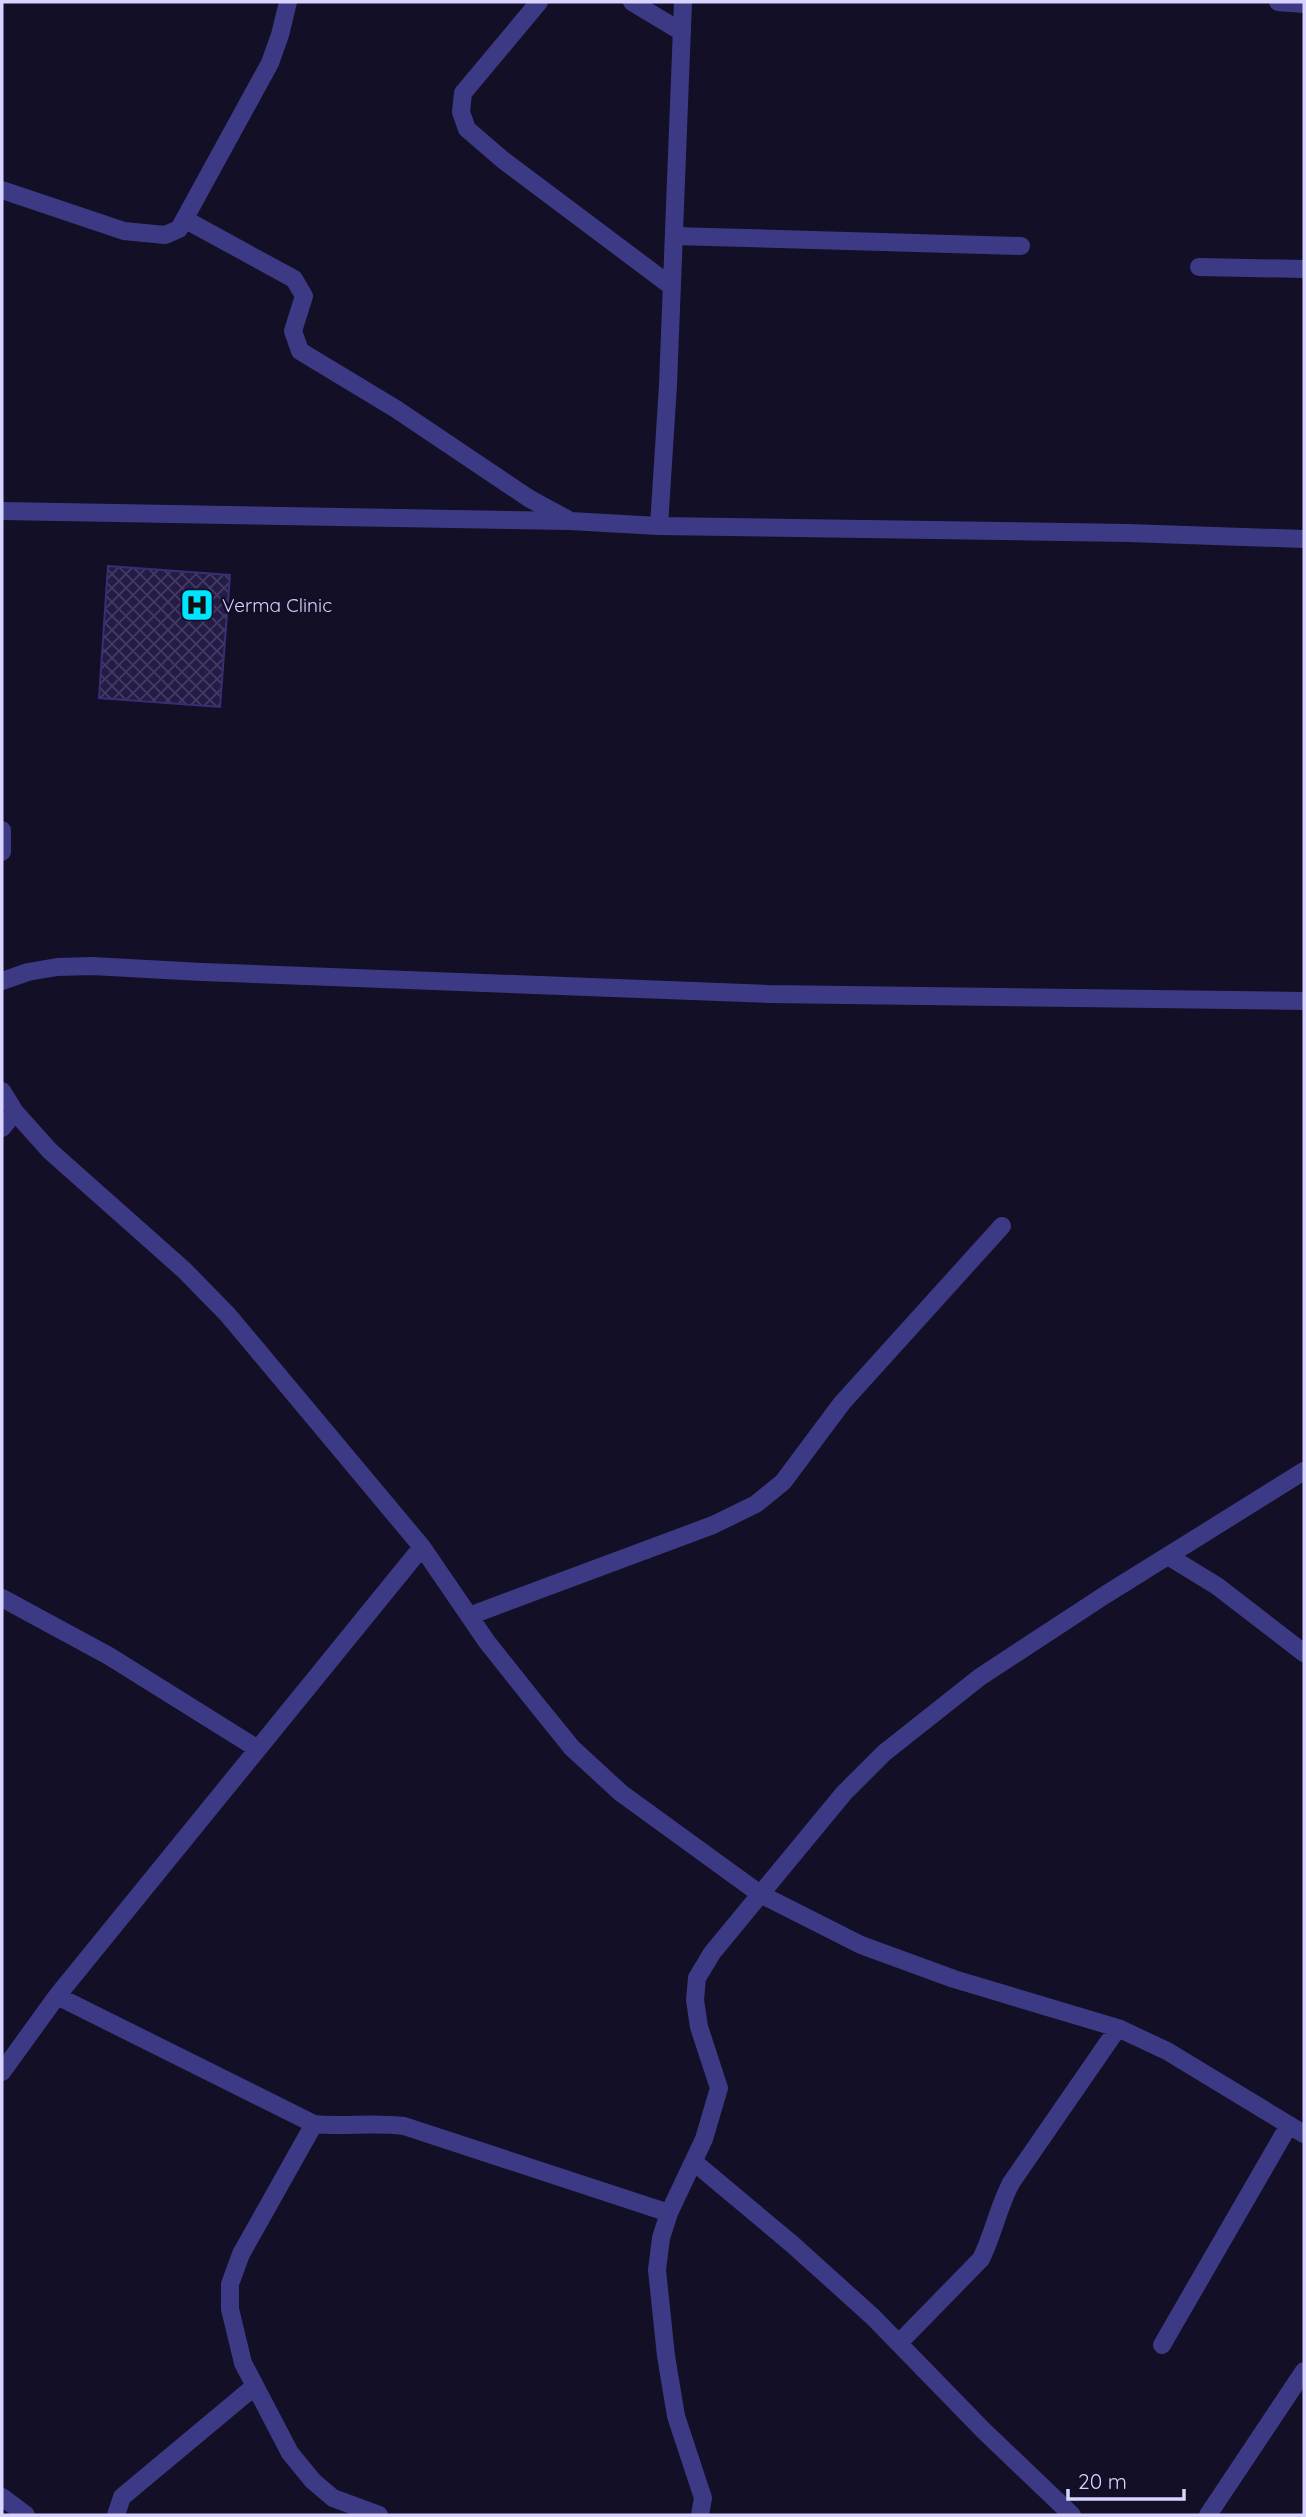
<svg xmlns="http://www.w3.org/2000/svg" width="1306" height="2517" font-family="Quicksand,sans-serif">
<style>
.building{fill:url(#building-cross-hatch);stroke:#3b2d73;stroke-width:2}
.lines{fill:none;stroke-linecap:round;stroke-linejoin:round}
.street{stroke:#3d3a85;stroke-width:18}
.labels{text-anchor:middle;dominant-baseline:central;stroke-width:5;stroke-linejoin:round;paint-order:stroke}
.poi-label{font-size:19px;fill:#d9d4ff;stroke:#130f26;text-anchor:start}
</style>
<defs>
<pattern id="building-cross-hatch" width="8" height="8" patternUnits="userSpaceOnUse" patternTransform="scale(1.75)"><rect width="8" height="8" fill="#241b47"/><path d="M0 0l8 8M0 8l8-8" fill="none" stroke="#433b63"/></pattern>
</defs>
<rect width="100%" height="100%" fill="#130f26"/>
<path class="building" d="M 108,566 L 230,575 L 220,707 L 99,698 Z"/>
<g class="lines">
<path class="street" d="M 539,2 L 463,93 L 461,112 L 467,129 L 503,160 L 671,286
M 632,2 L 682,32
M 1278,2 L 1304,4
M 2,190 L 124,231 L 165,235 L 179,229 L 270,63 L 280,35 L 288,2
M 186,220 L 294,279 L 304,296 L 293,331 L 300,351 L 396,409 L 530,499 L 567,519
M 674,236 L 1021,246
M 1199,267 L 1304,269
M 2,511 L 570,521 L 659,526 L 1128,533 L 1304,539
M 659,526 L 668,385 L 683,2
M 2,830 L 2,852
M 2,981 L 28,972 L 57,967 L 92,966 L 202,972 L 769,994 L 1304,1001
M 2,1091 L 15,1112 L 50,1151 L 184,1270 L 228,1315 L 422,1547 L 487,1642 L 534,1701 L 572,1748 L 621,1793 L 760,1894 L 861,1945 L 954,1979 L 1118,2028 L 1167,2051 L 1304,2134
M 2,1128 L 15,1112
M 1168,1556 L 1217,1586 L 1304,1653
M 2,1598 L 109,1656 L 258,1749
M 469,1616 L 713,1525 L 756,1504 L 783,1482 L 842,1403 L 1002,1226
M 57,1996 L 314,2124 C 344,2127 374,2122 404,2126 L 669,2213
M 2,2072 L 57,1996 L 422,1547
M 314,2124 L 241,2254 L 230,2284 L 230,2309 L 243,2363 L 290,2453 L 313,2481 L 333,2498 L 379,2515
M 694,2162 L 792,2244 L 873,2317 L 984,2431 L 1072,2515
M 899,2343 L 981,2259 C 993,2235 998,2208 1011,2183 L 1118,2028
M 1162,2345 L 1289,2125
M 2,2497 L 26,2515
M 116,2515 L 122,2497 L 255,2386
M 700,2515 L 703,2498 L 676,2416 L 666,2356 L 657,2270 L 661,2238 L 669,2213 L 704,2139 L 719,2088 L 699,2027 L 695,2000 L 697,1978 L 712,1953 L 844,1793 L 884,1753 L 980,1677 L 1105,1595 L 1304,1471
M 1208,2515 L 1304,2371"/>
</g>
<defs>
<symbol id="hospital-square" viewBox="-11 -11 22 22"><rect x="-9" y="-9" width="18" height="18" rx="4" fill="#00e5ff" stroke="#130f26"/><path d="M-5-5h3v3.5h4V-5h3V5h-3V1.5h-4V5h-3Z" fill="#111"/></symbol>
</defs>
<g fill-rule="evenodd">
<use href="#hospital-square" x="178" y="586" width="38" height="38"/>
</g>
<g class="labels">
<g class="poi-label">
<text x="222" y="605">Verma Clinic</text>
</g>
</g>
<rect width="1306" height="2517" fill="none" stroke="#d9d4ff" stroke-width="7"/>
<path d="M1068 2489v10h116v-10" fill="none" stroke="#d9d4ff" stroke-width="3.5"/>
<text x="1078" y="2489" font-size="21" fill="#d9d4ff" stroke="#130f26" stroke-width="5" paint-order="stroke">20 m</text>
</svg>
